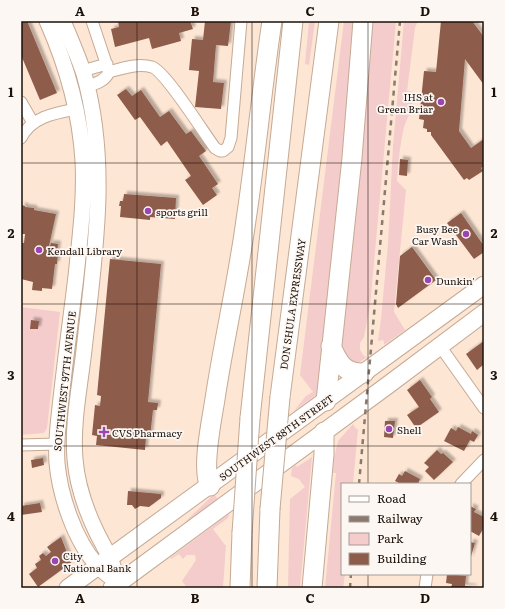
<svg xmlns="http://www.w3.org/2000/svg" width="505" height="609" font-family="Literata,serif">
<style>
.green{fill:#f3cccb}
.building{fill:#8d5c4b;filter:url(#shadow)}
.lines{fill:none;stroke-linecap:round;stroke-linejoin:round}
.street-casing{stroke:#c5aa94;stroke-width:13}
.secondary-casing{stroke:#c5aa94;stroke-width:17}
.primary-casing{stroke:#c5aa94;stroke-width:19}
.highway-casing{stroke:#c5aa94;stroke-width:21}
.street{stroke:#fff;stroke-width:11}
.secondary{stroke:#fff;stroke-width:15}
.primary{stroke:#fff;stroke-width:17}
.highway{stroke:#fff;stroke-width:19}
.rail{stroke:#8a796c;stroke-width:2.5;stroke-dasharray:5 5;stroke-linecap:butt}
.highway-bridge-casing{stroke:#c5aa94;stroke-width:21;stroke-linecap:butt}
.highway-bridge{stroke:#fff;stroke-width:19}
.grid{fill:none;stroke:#1b1109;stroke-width:1;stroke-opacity:0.55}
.poi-dot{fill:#9a45b2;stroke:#fdf7f3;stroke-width:1.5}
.labels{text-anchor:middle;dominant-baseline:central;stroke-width:3.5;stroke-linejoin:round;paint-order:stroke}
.poi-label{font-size:10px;fill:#1b1109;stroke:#fdf7f3;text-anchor:start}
.street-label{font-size:10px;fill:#1b1109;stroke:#fdf7f3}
.neatline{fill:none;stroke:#1b1109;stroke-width:1.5}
.grid-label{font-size:13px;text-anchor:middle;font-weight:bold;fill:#1b1109}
</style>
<defs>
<filter id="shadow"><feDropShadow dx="3" dy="-3" stdDeviation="1" flood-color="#0004"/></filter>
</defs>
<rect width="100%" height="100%" fill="#fee6d4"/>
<path class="green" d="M 309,21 L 315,21 L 309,65 L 305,64 Z
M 344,21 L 359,21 L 323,390 L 294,411 L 306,396 L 313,392 L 300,375 Z
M 368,21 L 396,21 L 370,306 L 364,337 L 360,343 L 360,350 L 364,356 L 367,357 L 354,366 L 339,352 Z
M 404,21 L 418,21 L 415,28 L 407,91 L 414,92 L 411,114 C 401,120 398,168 397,181 L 406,190 L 394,312 L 405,330 L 384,345 L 384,342 L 383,340 L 378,341 L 381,319 L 388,244 L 393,146 Z
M 21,307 L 60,312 L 47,428 L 44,433 L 21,435 Z
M 353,424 L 356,429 L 358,429 L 353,484 L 342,484 L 342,574 L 345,574 L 343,588 L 325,588 L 336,473 L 333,473 L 334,458 L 338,441 Z
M 312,457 L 300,588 L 288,588 L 290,499 L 305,487 L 299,479 L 291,476 L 292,468 L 296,465 L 297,467 Z
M 213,495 L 215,495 L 218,500 L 186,523 L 185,522 Z
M 229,514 L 228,518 L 213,529 L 225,545 L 226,545 L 223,588 L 187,588 L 182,581 L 196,560 L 195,555 L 187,555 L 183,559 L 179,554 L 171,559 L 170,558 Z"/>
<path class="building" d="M 21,21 L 27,21 L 57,93 L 40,100 L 21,55 Z
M 118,21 L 190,21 L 193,29 L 179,33 L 181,41 L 152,49 L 149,38 L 115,47 L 111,29 L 119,27 Z
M 205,21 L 231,21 L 228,46 L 216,45 L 213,82 L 224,83 L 221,109 L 195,107 L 199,71 L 189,70 L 192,39 L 203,40 Z
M 441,21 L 472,21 L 484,37 L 484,85 L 465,59 L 459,131 L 471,148 L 484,139 L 484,166 L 481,168 L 483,171 L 469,180 L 467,178 L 464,180 L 431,135 L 431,132 L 427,132 L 427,129 L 423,128 L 424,120 L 419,119 L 424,71 L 436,72 Z
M 126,89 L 132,96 L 141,90 L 160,117 L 169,111 L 186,134 L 191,131 L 206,151 L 199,156 L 218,184 L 212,188 L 217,195 L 203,205 L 185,180 L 191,176 L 167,141 L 161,146 L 140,117 L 135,120 L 117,95 Z
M 400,159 L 408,160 L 407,176 L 399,175 Z
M 124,194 L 176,198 L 175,219 L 150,217 L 150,220 L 120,217 L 121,206 L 119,206 L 120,201 L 123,201 Z
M 22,205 L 25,206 L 25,207 L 34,208 L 34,210 L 56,214 L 49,246 L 50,246 L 51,243 L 58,244 L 57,253 L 58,253 L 57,264 L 55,264 L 52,289 L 42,288 L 42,291 L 32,290 L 33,282 L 21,279 L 21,243 L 24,243 L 25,234 L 21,234 Z
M 461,213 L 484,246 L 484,252 L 474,259 L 447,223 Z
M 412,247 L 436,280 L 398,308 L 396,304 L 400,256 Z
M 110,259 L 161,264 L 148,402 L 158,403 L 157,410 L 153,410 L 150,437 L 146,437 L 145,450 L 96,445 L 97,436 L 92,435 L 95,405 L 100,406 L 101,396 L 97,395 Z
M 31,320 L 39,321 L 38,329 L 30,329 Z
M 484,341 L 484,364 L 477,370 L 466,354 Z
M 420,380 L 432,397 L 430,399 L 439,412 L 416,428 L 407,415 L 419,407 L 407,390 Z
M 385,421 L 395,421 L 393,438 L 384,437 Z
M 458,427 L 471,434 L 472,431 L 478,435 L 474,442 L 470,440 L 464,451 L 444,441 L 451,428 L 456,431 Z
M 437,450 L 441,454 L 443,453 L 453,462 L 434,480 L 425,471 L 429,467 L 424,463 Z
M 43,458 L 44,465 L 32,468 L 31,460 Z
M 405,471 L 420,479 L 418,484 L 401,484 L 395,481 L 399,474 L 402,476 Z
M 128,491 L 161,494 L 161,498 L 149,507 L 140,506 L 135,509 L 132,505 L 127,505 Z
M 40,503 L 42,512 L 21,515 L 21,506 Z
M 470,506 L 476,509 L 474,512 L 484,517 L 484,527 L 479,536 L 470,531 Z
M 61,537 L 71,563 L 38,587 L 29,574 L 37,568 L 35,564 L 41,560 L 39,556 L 43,553 L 46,556 L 51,552 L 47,547 Z
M 470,542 L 475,543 L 470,560 Z
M 447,574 L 466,576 L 465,586 L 474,587 L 474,588 L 451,588 L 452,584 L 446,583 Z"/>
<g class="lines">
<defs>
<path id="street" d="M 92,21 L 109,72
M 82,71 L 107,64
M 87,86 C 96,84 105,81 109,72 C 123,68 138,63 152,67 C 166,72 203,132 215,148 L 220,151 L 223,151 L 228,147 L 231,138 L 241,21
M 21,102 L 33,123
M 21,138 C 31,117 55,113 76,109
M 440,346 L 484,408
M 21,445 L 57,444
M 461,484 L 484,460
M 425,588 L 427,574"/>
<path id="secondary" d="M 47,21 C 67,66 80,112 83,161 C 85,199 80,237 76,276 C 70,326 63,376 58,426 C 57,438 56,450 57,463 C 60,496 75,541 97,565 C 103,572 112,578 118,583
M 63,21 C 70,38 78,56 84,74 C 110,165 94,259 84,350 C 80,386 72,423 75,459 C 77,484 85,508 96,531 C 102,544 110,555 114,569"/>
<path id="primary" d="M 68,588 L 484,285
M 112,588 L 388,385 L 484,313"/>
<path id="highway" d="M 331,346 C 338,362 344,374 364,373
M 280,397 L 329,21
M 326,401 L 352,158 L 363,21
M 250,418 L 293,21
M 210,486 C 201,469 212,419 215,399 C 224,339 238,280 246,220 C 256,154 262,87 272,21
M 240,588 L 242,533
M 267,588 L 270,509
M 312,588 L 324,454 L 324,432"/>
</defs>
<use href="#street" class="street-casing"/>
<use href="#secondary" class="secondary-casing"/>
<use href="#primary" class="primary-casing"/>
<use href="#highway" class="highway-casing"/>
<use href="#street" class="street"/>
<use href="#secondary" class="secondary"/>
<use href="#primary" class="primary"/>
<use href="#highway" class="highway"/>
<path class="rail" d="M 359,484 L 400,21
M 350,588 L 351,574"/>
<defs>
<path id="highway-bridge" d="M 270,509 L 280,397
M 242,533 L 250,418"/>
</defs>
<use href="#highway-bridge" class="highway-bridge-casing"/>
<use href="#highway-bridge" class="highway-bridge"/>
</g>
<path class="grid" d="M 137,21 L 137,588M 252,21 L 252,588M 368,21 L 368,484M 21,163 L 484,163M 21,304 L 484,304M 21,446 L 484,446M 368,574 L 368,588"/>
<g class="poi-dot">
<circle cx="441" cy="102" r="4"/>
<circle cx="148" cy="211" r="4"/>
<circle cx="466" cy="234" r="4"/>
<circle cx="39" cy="250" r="4"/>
<circle cx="428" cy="280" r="4"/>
<circle cx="389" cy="429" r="4"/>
<path d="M102 426h4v4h4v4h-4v4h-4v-4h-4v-4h4z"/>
<circle cx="55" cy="561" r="4"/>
</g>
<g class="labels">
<g class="poi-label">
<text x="433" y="96" text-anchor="end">IHS at<tspan x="433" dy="12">Green Briar</tspan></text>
<text x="156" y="211">sports grill</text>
<text x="458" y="228" text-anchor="end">Busy Bee<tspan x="458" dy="12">Car Wash</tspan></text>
<text x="47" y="250">Kendall Library</text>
<text x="436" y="280">Dunkin'</text>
<text x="397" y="429">Shell</text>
<text x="112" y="432">CVS Pharmacy</text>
<text x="63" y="555">City<tspan x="63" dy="12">National Bank</tspan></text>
</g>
<g class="street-label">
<text transform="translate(292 304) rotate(-82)">DON SHULA EXPRESSWAY</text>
<text transform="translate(64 381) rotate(-84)">SOUTHWEST 97TH AVENUE</text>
<text transform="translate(276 437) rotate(-36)">SOUTHWEST 88TH STREET</text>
</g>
</g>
<rect width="505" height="609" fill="none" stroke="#fdf7f3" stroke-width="44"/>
<rect x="341" y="483" width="130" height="92" fill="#fdf7f3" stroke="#a39b95"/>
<rect x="349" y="496" width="20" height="6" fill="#ffffff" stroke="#a39b95"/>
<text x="377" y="503" font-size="12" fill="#1b1109">Road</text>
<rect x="349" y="516" width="20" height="6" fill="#8a796c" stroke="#a39b95"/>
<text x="377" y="523" font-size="12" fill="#1b1109">Railway</text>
<rect x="349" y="533" width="20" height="12" fill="#f3cccb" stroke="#a39b95"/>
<text x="377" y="543" font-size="12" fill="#1b1109">Park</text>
<rect x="349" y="553" width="20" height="12" fill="#8d5c4b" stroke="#a39b95"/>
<text x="377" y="563" font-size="12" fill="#1b1109">Building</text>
<rect x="22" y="22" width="461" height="565" class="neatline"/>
<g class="grid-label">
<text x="80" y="16">A</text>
<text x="195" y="16">B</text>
<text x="310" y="16">C</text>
<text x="425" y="16">D</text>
<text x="11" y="97">1</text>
<text x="494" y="97">1</text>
<text x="11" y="238">2</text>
<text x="494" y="238">2</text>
<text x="11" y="380">3</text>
<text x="494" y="380">3</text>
<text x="11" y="521">4</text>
<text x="494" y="521">4</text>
<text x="80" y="603">A</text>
<text x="195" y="603">B</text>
<text x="310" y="603">C</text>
<text x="425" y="603">D</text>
</g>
</svg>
